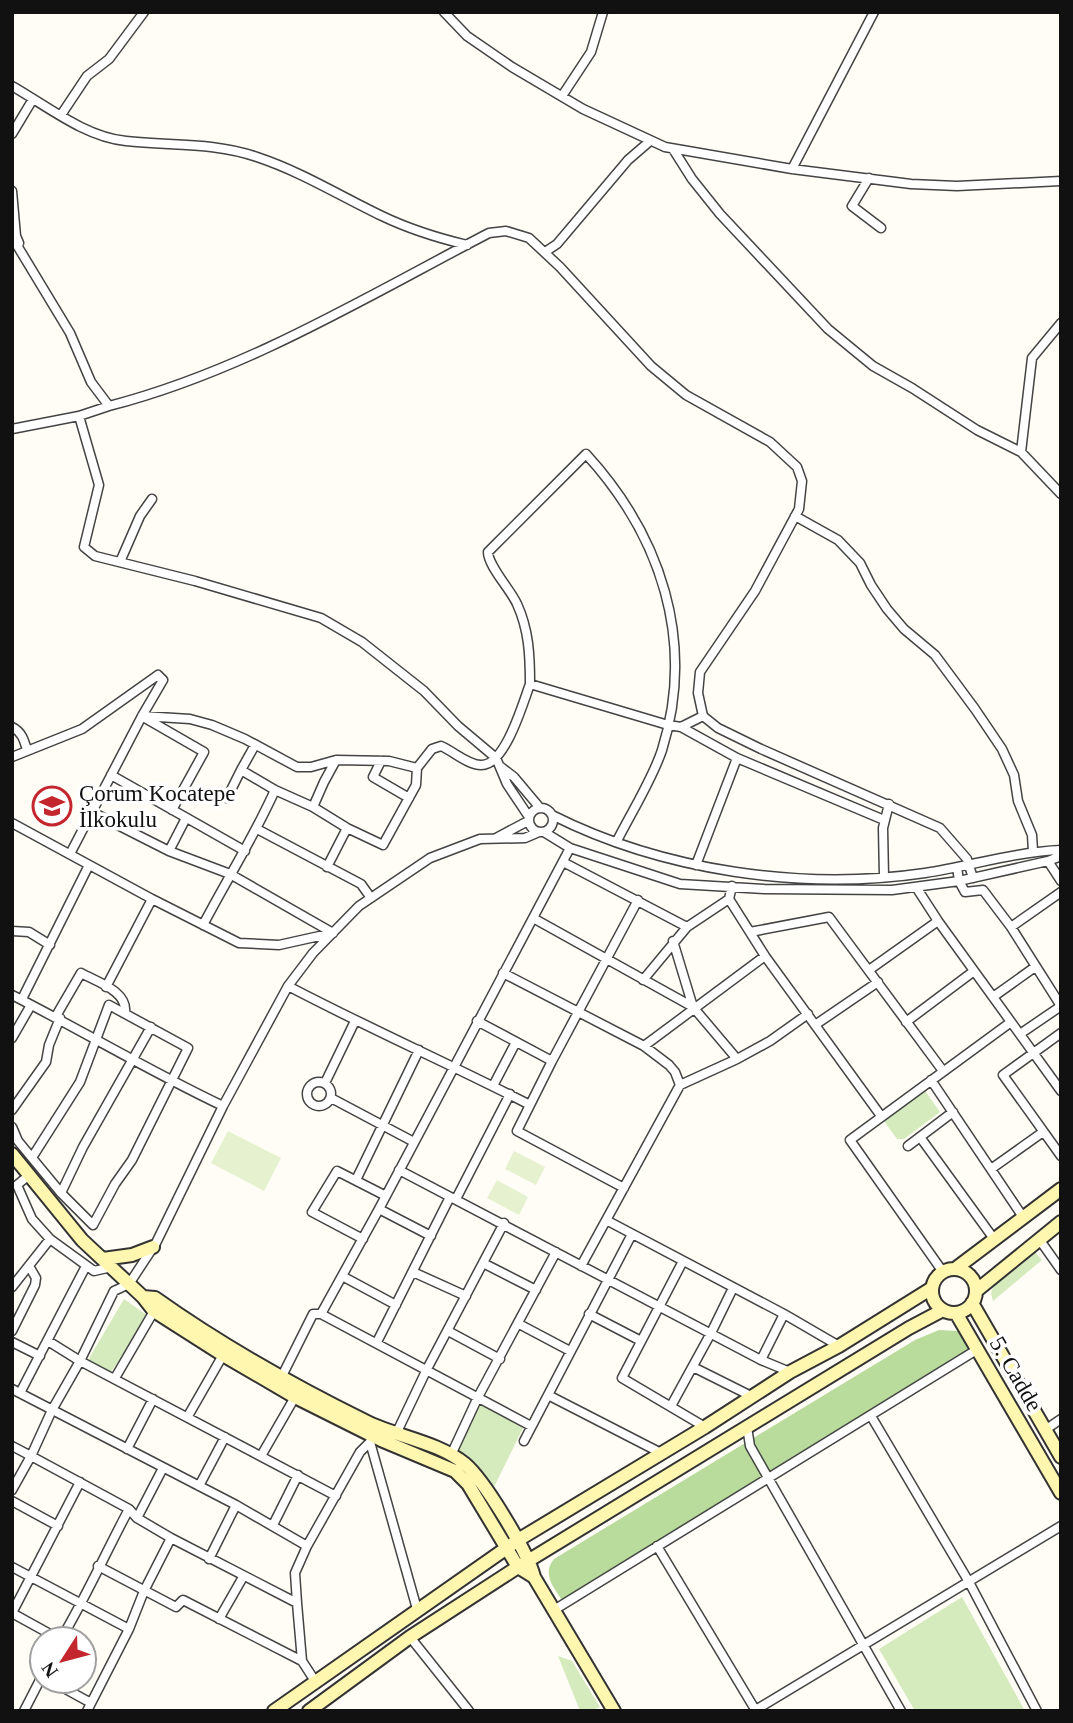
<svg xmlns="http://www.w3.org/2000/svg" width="1073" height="1723" font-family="'Times New Roman',serif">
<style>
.green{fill:#d5ebbd}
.forest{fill:#b9dc9c}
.pitch{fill:#e6f2cf}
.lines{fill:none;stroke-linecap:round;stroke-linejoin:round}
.street-casing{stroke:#444;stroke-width:11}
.secondary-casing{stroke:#333;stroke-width:16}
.street{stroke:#fff;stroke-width:8}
.secondary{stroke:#fff6b0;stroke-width:12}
.labels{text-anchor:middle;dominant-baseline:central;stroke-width:7;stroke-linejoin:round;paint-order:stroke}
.poi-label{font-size:23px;fill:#111;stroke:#fff;text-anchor:start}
.street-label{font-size:23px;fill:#111;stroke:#fff}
</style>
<rect width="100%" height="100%" fill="#fffdf5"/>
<path class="green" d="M 923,1088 L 940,1112 L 904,1139 L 897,1139 L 881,1117 Z
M 1035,1252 L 1042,1260 L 993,1301 L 991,1293 L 994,1285 Z
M 124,1299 L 148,1316 L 111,1372 L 88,1360 Z
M 480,1403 L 523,1428 L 492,1491 L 455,1449 Z
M 962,1597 L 1025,1711 L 915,1711 L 879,1649 Z
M 558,1656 L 572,1661 L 600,1707 L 595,1709 L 596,1711 L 580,1711 Z"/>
<path class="forest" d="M 939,1330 L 959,1331 L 968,1349 L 562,1600 C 553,1587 542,1573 554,1559 L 915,1340 Z"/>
<path class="pitch" d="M 228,1131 L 281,1158 L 264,1191 L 211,1163 Z
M 514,1151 L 545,1167 L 536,1185 L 505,1169 Z
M 497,1180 L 528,1197 L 519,1215 L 487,1198 Z"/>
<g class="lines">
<defs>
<path id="street" d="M 444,12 L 467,36 L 512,67 L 583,109 L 665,147 L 792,169 L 911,184 L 957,186 L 1061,181
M 12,86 C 47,106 85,137 126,141 C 171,146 214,142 257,157 C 302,172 340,196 382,216 C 409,229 438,238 467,245
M 562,96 L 591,52 L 603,12
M 61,115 L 87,76 L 109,59 L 144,12
M 12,134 L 33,99
M 673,149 L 692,179 L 720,214 L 828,329 L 873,366 L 912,388 L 977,430 L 1021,452 L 1061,494
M 792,169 L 874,12
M 869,178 L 852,206 L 881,228
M 12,191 L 16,236 L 19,243
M 12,237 L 70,333 L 91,382 L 109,406 C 245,371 366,297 489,233 L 506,231 L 529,238 L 560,267 L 651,366 L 686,395 L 770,442 L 797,467 L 802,481 L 799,509 L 755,591 L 700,672 L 698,693 L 703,716 L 718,728 L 761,749 L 940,828 L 967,859 L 973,878
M 545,252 L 557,244 L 628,160 L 650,141
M 79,416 L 99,485 L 84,547 L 95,556 L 195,581 L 321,618 L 362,642 L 424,691 L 458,726 L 496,758 L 507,784 L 529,817
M 12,429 L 79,416 L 109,406
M 1021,452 L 1032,358 L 1061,323
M 795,516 L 838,540 L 860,563 L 871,585 L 887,609 L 904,629 L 935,655 L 975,709 L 1002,749 L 1014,775 L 1018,801 L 1032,835 L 1033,851
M 120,562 L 140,516 L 152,499
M 530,684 C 530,656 529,630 517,604 C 511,590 488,566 488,552 L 586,454 C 661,536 696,641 662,750 C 653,778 630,815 617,841
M 142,716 L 190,719 L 212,725 L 245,739 L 297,767 L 311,767 L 336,760
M 145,718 L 204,752 L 172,810
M 12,727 C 22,732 24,740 27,750
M 681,727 L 737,758 L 884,820
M 12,757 L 82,729 L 158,675 L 163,680 L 142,716 L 70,854
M 381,761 L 373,777 L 409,798
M 501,767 L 514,777 L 540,808
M 241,770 L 255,745
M 111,775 L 245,851
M 227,798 L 241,770 L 275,790 L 313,807 L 347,828 L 383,845 L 416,785 L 417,768
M 313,807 L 324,782 L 336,760 L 389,761 L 417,768 L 432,749 L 441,746 C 453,751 468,765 481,765 C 505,766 523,703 530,684 L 668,725 L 681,727 L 703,716
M529 820a12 12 0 1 1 24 0a12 12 0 1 1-24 0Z
M 92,812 L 169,851 L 230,874 L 333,933
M 552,815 C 663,871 803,891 925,873 C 971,866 1014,852 1061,850
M 12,823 L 152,899 L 239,943 L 279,945 L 333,933
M 257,829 L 361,884 L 371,898
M 544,832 L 570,848 L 680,884 L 764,889 L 892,890 L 959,881 L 1048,861 L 1061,856
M 496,838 L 528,821
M 169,851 L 186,818
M 1048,861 L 1061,881
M 563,862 L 687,927
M 696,865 L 737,758
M 327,867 L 347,828
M 957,867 L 959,881 L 965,892 L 983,890 L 1011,927 L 1061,1006
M 884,877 L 883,828 L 889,804
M 916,887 L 938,921 L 1061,1091
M 729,899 L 765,956 L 881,1116
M 533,918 L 693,1007 L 737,1059
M 203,925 C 227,879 254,837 275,790
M 1011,927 L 1061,892
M 12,931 L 29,932 L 50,945
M 750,932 L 829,917 L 943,1071
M 673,941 L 693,1007
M 869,970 L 938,921
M 503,973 L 644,1046 L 669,1065 L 675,1072 L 680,1085
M 643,980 L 687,927 L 729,899 L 732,886
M 288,986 C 368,1028 450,1064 530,1105
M 106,987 L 152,899
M 12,995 C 83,1031 151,1072 223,1106
M 993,997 L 1035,967
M 22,999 L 89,865
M 56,1016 L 81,973 C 97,982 128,991 125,1013
M 477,1021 L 552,1061
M 906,1022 L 974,971
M 815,1025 L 878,982
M 1061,1033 L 1003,1075 L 1061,1156
M 1020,1034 L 1061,1006
M 12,1038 L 31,1005
M 644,1046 L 765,956
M 931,1080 L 1023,1217
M307 1094a12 12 0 1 1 24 0a12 12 0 1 1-24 0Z
M 325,1083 L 355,1021
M 493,1086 L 516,1042
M 331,1098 L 414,1142
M 12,1110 L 46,1062 L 49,1045 L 60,1018
M 12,1127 L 18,1141 L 61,1193 L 93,1225 L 115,1184 L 132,1160 L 188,1048 L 109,1005 L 80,1082 L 33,1156
M 920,1137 L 994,1239
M 908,1146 L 953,1112
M 991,1169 L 1043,1132
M 399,1170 L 761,1360 L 790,1372
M 28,1176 L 17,1185 L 32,1219 L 50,1239 L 94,1271 L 112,1267
M 356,1180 L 419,1050
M 624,1188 L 517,1131 L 552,1061 L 638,900
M 61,1193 L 83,1147 L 151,1027
M 456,1199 L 510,1094
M 379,1209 L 431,1236
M 606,1220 L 784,1314 L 839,1346
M 363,1239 L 312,1212 L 337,1171 L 386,1196
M 1039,1239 L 1061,1270
M 683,1261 L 622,1378 L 705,1427
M 483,1263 L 536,1290
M 581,1266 L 680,1085 L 737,1059 L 770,1041 L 808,1014
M 413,1272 L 466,1296
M 943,1272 L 850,1140 L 1011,1022
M 342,1276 L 396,1305
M 12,1287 L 50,1239
M 321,1314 L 379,1209 L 570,848
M 589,1314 L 641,1341
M 519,1324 L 570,1351
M 12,1331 L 35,1285 L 36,1278 L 29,1266
M 448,1331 L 500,1359
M 48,1341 L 80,1361 L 336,1496
M 12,1342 L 40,1356
M 377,1342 L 450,1197
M 761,1360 L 784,1314
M 693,1367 L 753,1397
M 282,1376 L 313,1314 L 321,1314 L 531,1426
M 115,1378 L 154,1311
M 12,1389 L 236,1505 L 307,1546
M 20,1393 L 86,1266
M 548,1395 L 661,1453
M 671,1406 L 711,1333 L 733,1288
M 188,1416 L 223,1355
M 871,1416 L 969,1582 L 1037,1711
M 747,1427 L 750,1446 L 901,1711
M 1045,1430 L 1061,1419
M 396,1434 L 427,1369 L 504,1223
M 372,1436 L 370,1442 L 360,1452 L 307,1546 L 295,1573 L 297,1603 L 171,1538 L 137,1518 L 129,1509 L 31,1456 L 52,1410 L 80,1361 L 114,1291 L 129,1284 L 156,1243 L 223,1106 L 288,986 L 313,953 L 359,906 L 430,858 L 480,839 L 525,838 L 539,832
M 524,1441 L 632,1234
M 370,1442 L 417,1609
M 12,1446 L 31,1456 L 12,1490
M 127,1449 L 153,1399
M 451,1455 L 478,1397 L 556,1252
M 261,1456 L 295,1397
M 199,1486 L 225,1437
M 12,1501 L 58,1526
M 137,1518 L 163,1468
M 273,1525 L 298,1475
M 657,1546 L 756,1711
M 209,1559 L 236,1505
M 98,1566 L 176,1607 L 183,1600 L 302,1661
M 12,1567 L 129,1629 L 144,1591 L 171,1538
M 297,1603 L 302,1661 L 315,1681
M 554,1610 L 978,1349
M 12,1613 L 80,1482
M 12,1613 L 59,1639
M 219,1619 L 243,1577
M 410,1637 L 469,1711
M 61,1639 C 86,1597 106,1552 129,1509
M 51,1681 L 91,1703
M 24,1711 L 42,1676
M 87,1711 L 129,1629
M 754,1711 L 1061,1526"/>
<path id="secondary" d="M 12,1154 L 82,1240 L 143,1297 L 154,1311 L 223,1355 L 295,1397 L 381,1440 L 455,1471 L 468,1484 L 518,1567 L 534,1577
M 103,1259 L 132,1255 L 153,1247
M932 1291a22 22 0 1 1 44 0a22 22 0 1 1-44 0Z
M 955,1269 L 1061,1189
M 976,1291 L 1061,1222
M 143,1297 L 155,1298 C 221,1345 294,1386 367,1422 C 398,1437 438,1442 465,1464 C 484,1480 528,1552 534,1577 L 614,1711
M 972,1303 L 1061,1457
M 956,1313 L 1061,1493
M 274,1711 L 518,1540 L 705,1427 L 790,1372 L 839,1346 L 932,1288
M 309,1711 L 410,1637 L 518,1567 L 909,1328 L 943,1310"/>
</defs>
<use href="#street" class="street-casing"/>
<use href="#secondary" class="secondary-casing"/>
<use href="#street" class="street"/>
<use href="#secondary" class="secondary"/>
</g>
<defs>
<symbol id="school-ring" viewBox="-11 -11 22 22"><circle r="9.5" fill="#fff" stroke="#c4262e" stroke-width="1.5"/><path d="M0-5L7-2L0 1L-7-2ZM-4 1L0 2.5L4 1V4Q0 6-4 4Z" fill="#c4262e"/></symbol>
</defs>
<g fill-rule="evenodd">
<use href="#school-ring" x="30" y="784" width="44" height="44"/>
</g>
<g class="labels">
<g class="poi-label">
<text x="79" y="793">Çorum Kocatepe<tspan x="79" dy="26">İlkokulu</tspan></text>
</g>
<g class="street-label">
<text transform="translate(1016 1374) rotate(60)">5. Cadde</text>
</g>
</g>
<rect width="1073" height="1723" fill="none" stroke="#111111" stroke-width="28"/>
<g transform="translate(63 1660) rotate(234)"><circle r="33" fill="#ffffff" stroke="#a0a0a0" stroke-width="2"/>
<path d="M0-5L12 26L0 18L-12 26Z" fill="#c4262e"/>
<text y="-10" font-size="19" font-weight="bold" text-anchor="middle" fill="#111111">N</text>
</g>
</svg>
